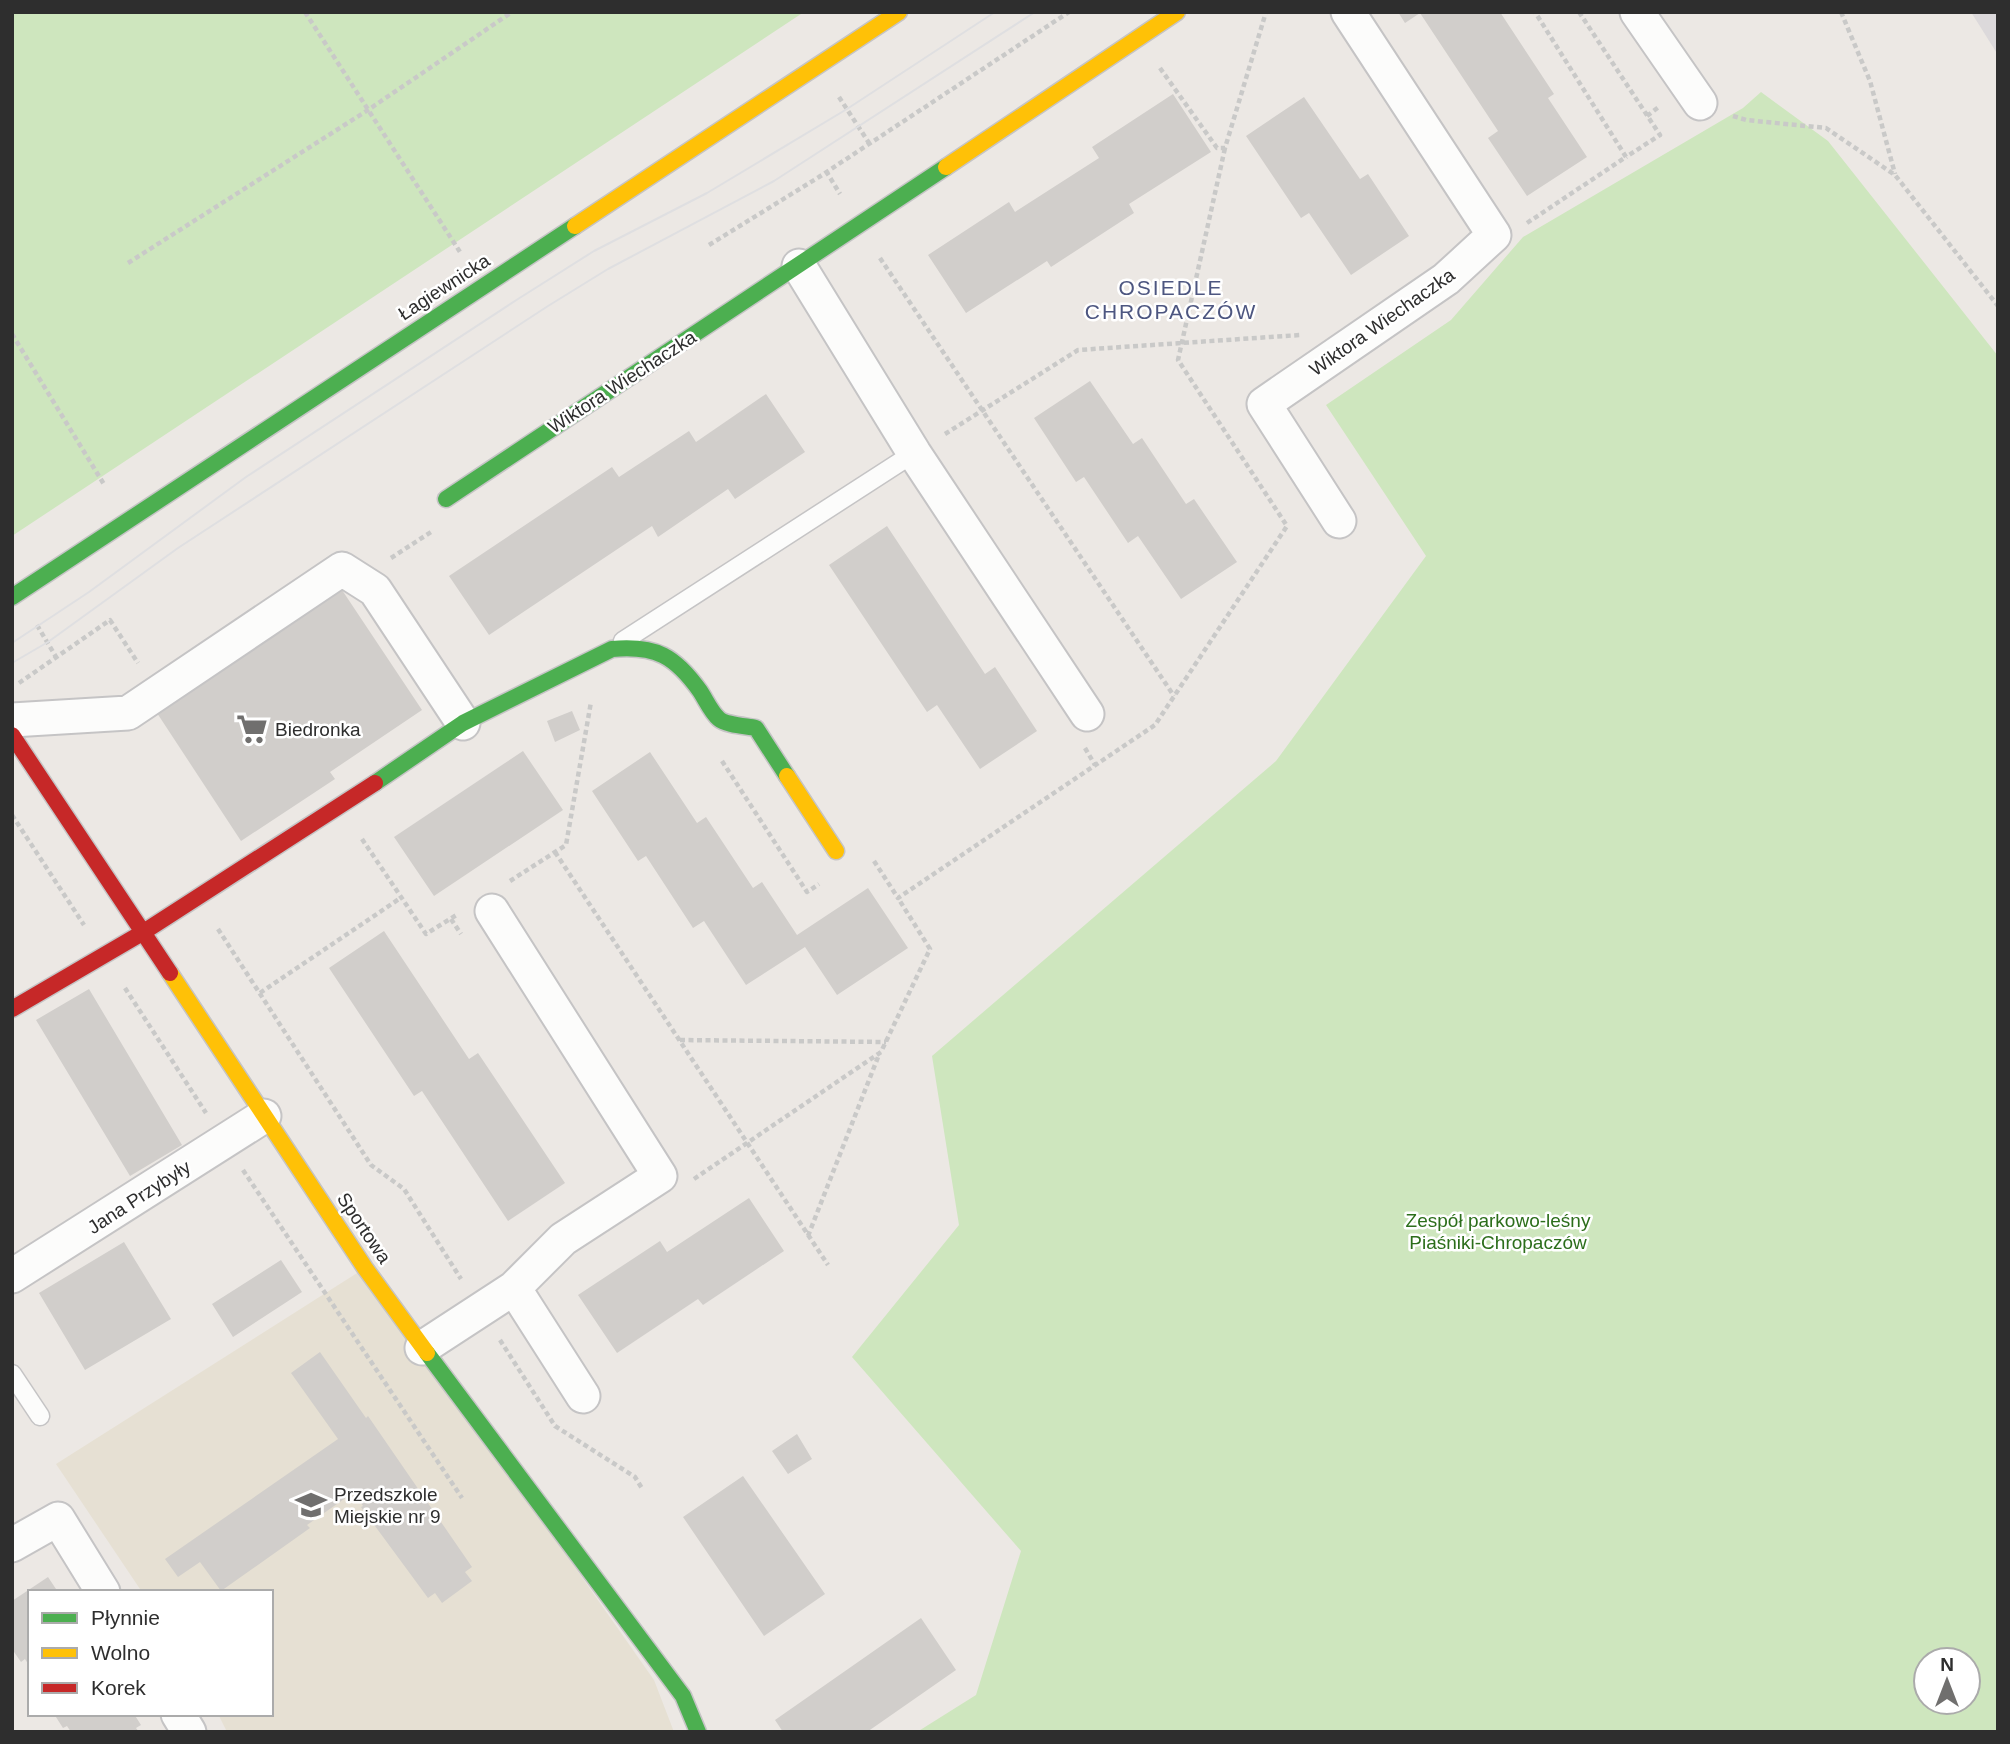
<svg xmlns="http://www.w3.org/2000/svg" width="2010" height="1744" font-family="Helvetica,sans-serif">
<style>
.industrial{fill:#dcd9db}
.education{fill:#e6e0d3}
.green{fill:#cee6be;fill-rule:evenodd}
.building{fill:#d1cecb}
.lines{fill:none;stroke-linecap:round;stroke-linejoin:round}
.lane-casing{stroke:#c5c4c5;stroke-width:21}
.street-casing{stroke:#c5c4c5;stroke-width:37}
.fast-casing{stroke:#c5c4c5;stroke-width:19}
.slow-casing{stroke:#c5c4c5;stroke-width:19}
.jam-casing{stroke:#c5c4c5;stroke-width:19}
.path{stroke:#c9c9c8;stroke-width:4.5;stroke-dasharray:5 3.5;stroke-linecap:butt}
.lane{stroke:#fcfcfb;stroke-width:18}
.street{stroke:#fcfcfb;stroke-width:33}
.fast{stroke:#4caf50;stroke-width:16}
.slow{stroke:#ffc107;stroke-width:16}
.jam{stroke:#c62828;stroke-width:16}
.tram{stroke:#dfdfe1;stroke-width:2}
.labels{text-anchor:middle;dominant-baseline:central;stroke-width:5;stroke-linejoin:round;paint-order:stroke}
.street-label{font-size:19px;fill:#2e2e2e;stroke:#fff}
.poi-label{font-size:19px;fill:#2e2e2e;stroke:#fff;text-anchor:start}
.park-label{font-size:19px;fill:#2c6e1b;stroke:#fff}
.neighbourhood-label{font-size:21px;letter-spacing:2px;fill:#4d5680;stroke:#fff}
</style>
<rect width="100%" height="100%" fill="#ece8e4"/>
<path class="industrial" d="M 1971,12 L 1998,12 L 1998,55 Z"/>
<path class="education" d="M 365,1268 L 654,1680 L 674,1732 L 227,1732 L 218,1714 L 271,1714 L 271,1592 L 142,1592 L 56,1464 Z"/>
<path class="green" d="M 12,12 L 804,12 L 12,536 Z
M 1761,92 L 1828,141 L 1998,356 L 1998,1732 L 917,1732 L 976,1695 L 1021,1551 L 852,1357 L 959,1225 L 932,1056 L 1276,761 L 1426,556 L 1326,405 L 1451,320 L 1523,237 L 1743,108 ZM 1926,1660 L 1968,1660 L 1968,1702 L 1926,1702 Z"/>
<path class="building" d="M 1398,12 L 1500,12 L 1554,94 L 1548,98 L 1587,157 L 1527,196 L 1488,138 L 1498,131 L 1420,13 L 1405,23 Z
M 1173,94 L 1211,152 L 1129,204 L 1134,213 L 1051,267 L 1047,261 L 966,313 L 928,255 L 1009,202 L 1015,212 L 1099,158 L 1092,147 Z
M 1304,97 L 1360,179 L 1368,174 L 1409,236 L 1351,275 L 1309,213 L 1301,218 L 1246,136 Z
M 1090,381 L 1133,444 L 1142,438 L 1186,504 L 1194,499 L 1237,562 L 1181,599 L 1138,536 L 1128,543 L 1084,477 L 1076,482 L 1034,418 Z
M 766,394 L 805,452 L 735,499 L 728,489 L 658,537 L 652,526 L 489,635 L 449,576 L 612,467 L 619,477 L 689,431 L 696,442 Z
M 887,526 L 985,674 L 995,667 L 1037,731 L 980,769 L 937,705 L 927,712 L 829,565 Z
M 342,590 L 422,710 L 330,772 L 335,779 L 241,841 L 157,713 Z
M 572,711 L 580,730 L 555,742 L 547,721 Z
M 523,751 L 563,810 L 434,896 L 394,837 Z
M 650,752 L 697,823 L 706,817 L 753,888 L 762,882 L 797,935 L 868,888 L 908,948 L 837,995 L 805,947 L 746,985 L 704,921 L 693,928 L 646,856 L 638,861 L 592,791 Z
M 384,931 L 469,1059 L 478,1053 L 565,1183 L 508,1221 L 422,1091 L 414,1096 L 329,968 Z
M 89,989 L 182,1145 L 130,1176 L 36,1020 Z
M 749,1198 L 784,1251 L 703,1305 L 698,1299 L 617,1353 L 578,1295 L 660,1241 L 667,1252 Z
M 124,1242 L 171,1319 L 85,1370 L 39,1293 Z
M 281,1260 L 302,1292 L 233,1337 L 212,1304 Z
M 320,1352 L 366,1418 L 368,1416 L 472,1567 L 465,1572 L 472,1581 L 442,1603 L 435,1593 L 428,1598 L 361,1507 L 363,1506 L 354,1492 L 307,1525 L 310,1528 L 221,1591 L 200,1562 L 178,1577 L 165,1559 L 338,1439 L 291,1373 Z
M 797,1434 L 812,1459 L 788,1474 L 772,1451 Z
M 743,1476 L 825,1594 L 764,1636 L 683,1517 Z
M 48,1577 L 58,1592 L 30,1592 L 30,1667 L 25,1659 L 21,1662 L 12,1649 L 12,1601 Z
M 921,1618 L 956,1670 L 867,1732 L 783,1732 L 775,1720 Z
M 54,1714 L 134,1714 L 141,1725 L 136,1728 L 139,1732 L 71,1732 L 67,1726 L 63,1728 Z"/>
<g class="lines">
<defs>
<path id="lane" d="M 623,641 L 914,453
M 12,1374 L 40,1416"/>
<path id="street" d="M 1637,12 L 1700,103
M 799,266 L 914,453 L 1087,714
M 1339,521 L 1264,404 L 1446,279 L 1494,235 L 1348,12
M 12,720 L 128,713 L 342,569 L 375,590 L 463,723
M 12,1276 L 264,1116
M 514,1288 L 583,1396
M 422,1348 L 514,1288 L 563,1239 L 660,1176 L 492,911
M 12,1545 L 58,1519 L 103,1592
M 178,1714 L 189,1732"/>
<path id="fast" d="M 446,499 L 946,167
M 12,597 L 575,226
M 375,783 L 463,723 L 612,649 C 656,645 675,656 700,691 C 706,700 711,712 719,719 C 726,725 746,726 756,728 L 787,776
M 427,1353 L 683,1696 L 698,1732"/>
<path id="slow" d="M 946,167 L 1177,12
M 575,226 L 899,12
M 787,776 L 836,851
M 170,973 L 365,1268 L 427,1353"/>
<path id="jam" d="M 12,735 L 170,973
M 12,1009 L 142,933 L 375,783"/>
</defs>
<use href="#lane" class="lane-casing"/>
<use href="#street" class="street-casing"/>
<use href="#fast" class="fast-casing"/>
<use href="#slow" class="slow-casing"/>
<use href="#jam" class="jam-casing"/>
<path class="path" d="M 305,12 L 460,252
M 1579,12 L 1660,135 L 1626,157
M 1841,12 L 1870,81 L 1895,174
M 1160,68 L 1217,148 L 1225,148 L 1266,12
M 839,97 L 869,143
M 1647,116 L 1660,106
M 1733,116 L 1746,120 L 1826,128 L 1895,175 L 1998,306
M 826,171 L 840,194
M 1527,223 L 1626,157 L 1535,12
M 709,245 L 819,177 L 1069,12
M 880,258 L 1174,696
M 128,263 L 368,110 L 512,12
M 12,334 L 105,486
M 945,434 L 1078,350 L 1300,335
M 391,558 L 431,532
M 37,625 L 56,657
M 19,683 L 110,620 L 138,663
M 1085,748 L 1095,765
M 722,761 L 807,892 L 819,884
M 12,815 L 84,925
M 362,839 L 426,934 L 458,914
M 555,852 L 828,1265
M 874,861 L 898,898 L 1155,725 L 1287,526 L 1178,360 L 1225,148
M 510,881 L 566,845 L 591,702
M 451,919 L 461,934
M 218,929 L 371,1165 L 404,1189 L 461,1279
M 125,988 L 206,1113
M 260,993 L 399,899
M 680,1040 L 886,1042
M 243,1170 L 462,1498
M 694,1179 L 881,1052 L 930,949 L 898,898
M 808,1236 L 880,1052
M 500,1340 L 555,1426 L 635,1477 L 643,1490"/>
<use href="#lane" class="lane"/>
<use href="#street" class="street"/>
<use href="#fast" class="fast"/>
<use href="#slow" class="slow"/>
<use href="#jam" class="jam"/>
<path class="tram" d="M 12,643 L 89,592 L 246,477 L 518,299 L 594,251 L 707,193 L 847,109 L 995,12
M 12,663 L 48,642 L 178,548 L 548,306 L 608,269 L 774,181 L 1035,12"/>
</g>
<defs>
<symbol id="supermarket-bare" viewBox="-9 -9 18 18"><path d="M-6-5.5h2.5l.6 2H6L4.5 2H-2.5L-4.4-4H-6ZM-1.5 3.2a1.3 1.3 0 1 0 .1 0ZM3 3.2a1.3 1.3 0 1 0 .1 0Z" fill="#706f6e" stroke="#fff" stroke-width="2.5" paint-order="stroke"/></symbol>
<symbol id="school-bare" viewBox="-9 -9 18 18"><path d="M0-5L7-2L0 1L-7-2ZM-4 1L0 2.5L4 1V4Q0 6-4 4Z" fill="#706f6e" stroke="#fff" stroke-width="2.5" paint-order="stroke"/></symbol>
</defs>
<g fill-rule="evenodd">
<use href="#supermarket-bare" x="230" y="707" width="44" height="44"/>
<use href="#school-bare" x="289" y="1483" width="44" height="44"/>
</g>
<g class="labels">
<g class="street-label">
<text transform="translate(444 287) rotate(-33)">Łagiewnicka</text>
<text transform="translate(1382 322) rotate(-35)">Wiktora Wiechaczka</text>
<text transform="translate(622 382) rotate(-33)">Wiktora Wiechaczka</text>
<text transform="translate(139 1197) rotate(-33)">Jana Przybyły</text>
<text transform="translate(364 1228) rotate(56)">Sportowa</text>
</g>
<g class="poi-label">
<text x="275" y="729">Biedronka</text>
<text x="334" y="1494">Przedszkole<tspan x="334" dy="22">Miejskie nr 9</tspan></text>
</g>
<g class="park-label">
<text x="1498" y="1220">Zespół parkowo-leśny<tspan x="1498" dy="22">Piaśniki-Chropaczów</tspan></text>
</g>
<g class="neighbourhood-label">
<text x="1171" y="287">OSIEDLE<tspan x="1171" dy="24">CHROPACZÓW</tspan></text>
</g>
</g>
<rect width="2010" height="1744" fill="none" stroke="#2e2e2e" stroke-width="28"/>
<rect x="28" y="1590" width="245" height="126" fill="#ffffff" stroke="#ababab" stroke-width="2"/>
<rect x="42" y="1613" width="35" height="10" fill="#4caf50" stroke="#ababab" stroke-width="2"/>
<text x="91" y="1625" font-size="21" fill="#2e2e2e">Płynnie</text>
<rect x="42" y="1648" width="35" height="10" fill="#ffc107" stroke="#ababab" stroke-width="2"/>
<text x="91" y="1660" font-size="21" fill="#2e2e2e">Wolno</text>
<rect x="42" y="1683" width="35" height="10" fill="#c62828" stroke="#ababab" stroke-width="2"/>
<text x="91" y="1695" font-size="21" fill="#2e2e2e">Korek</text>
<g transform="translate(1947 1681)"><circle r="33" fill="#ffffff" stroke="#ababab" stroke-width="2"/>
<path d="M0-5L12 26L0 18L-12 26Z" fill="#706f6e"/>
<text y="-10" font-size="19" font-weight="bold" text-anchor="middle" fill="#2e2e2e">N</text>
</g>
</svg>
